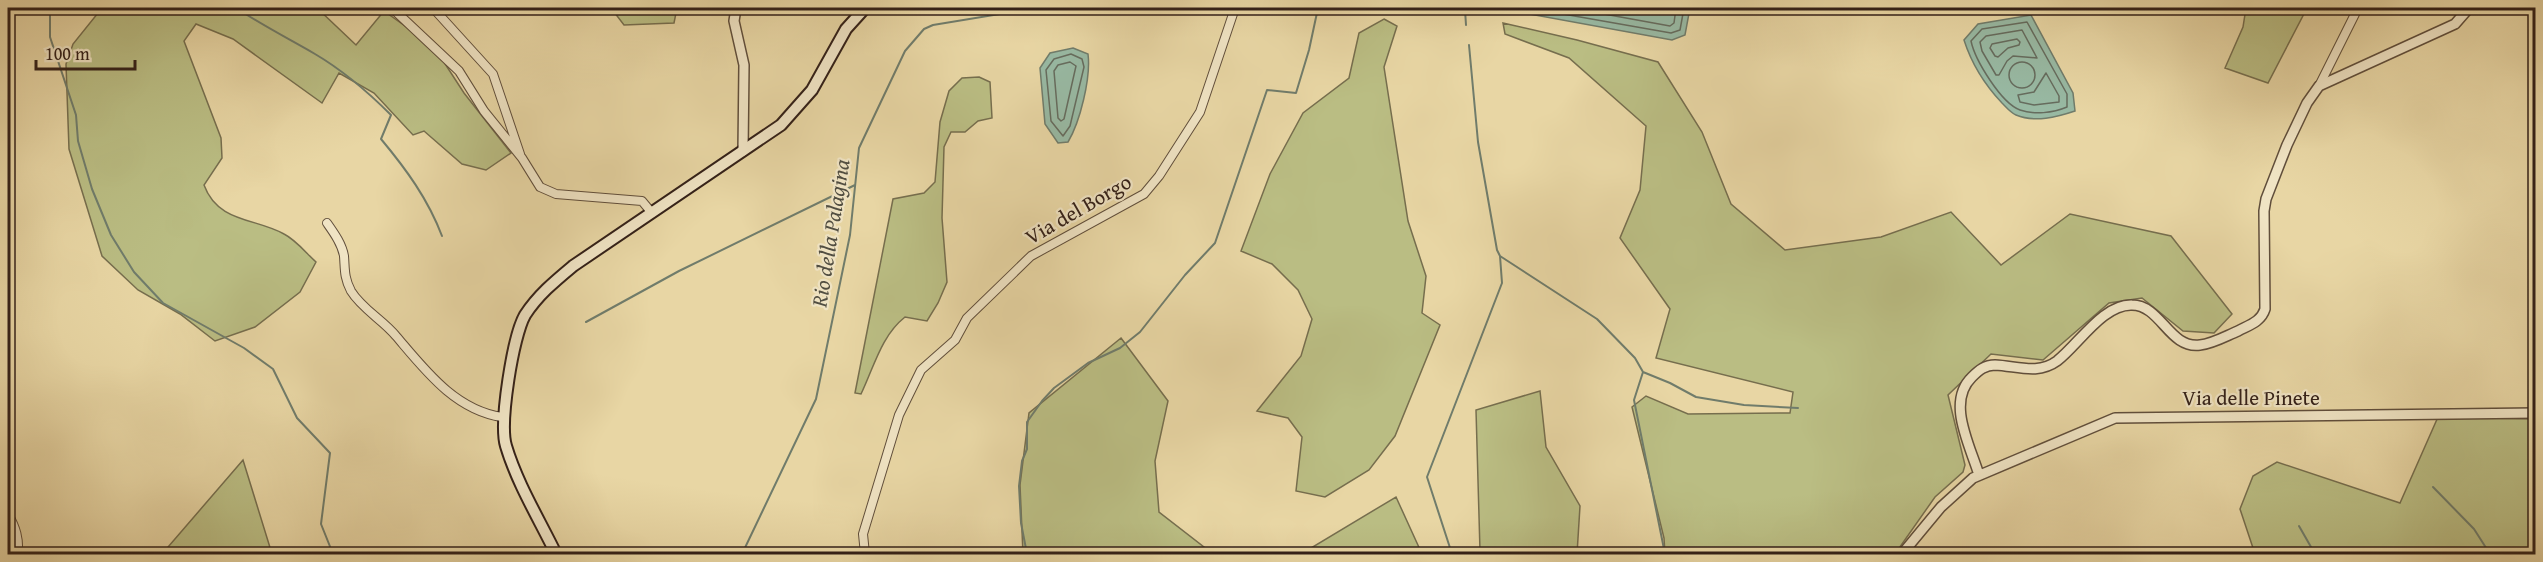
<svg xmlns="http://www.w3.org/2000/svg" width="2543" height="562" font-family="'Gentium Book Plus',serif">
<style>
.green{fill:#babd83;stroke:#766e4e;stroke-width:1.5}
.water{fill:#98b9a3;stroke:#707c6b;stroke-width:1.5}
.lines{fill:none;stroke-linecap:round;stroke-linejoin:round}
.shore{stroke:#666c5e;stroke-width:1.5}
.stream{stroke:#707c6b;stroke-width:2}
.minor-casing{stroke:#604e3b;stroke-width:10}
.tertiary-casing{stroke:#604e3b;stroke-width:12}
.secondary-casing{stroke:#332018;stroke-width:14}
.minor{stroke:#f0e4c4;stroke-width:8}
.tertiary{stroke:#f0e4c4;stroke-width:9}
.secondary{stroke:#f0e4c4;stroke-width:10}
.labels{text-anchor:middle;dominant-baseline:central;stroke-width:4.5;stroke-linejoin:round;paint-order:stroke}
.street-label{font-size:21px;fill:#332018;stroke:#f0e4c4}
.water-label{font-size:22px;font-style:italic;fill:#514e42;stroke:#f0e4c4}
</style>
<rect width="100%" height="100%" fill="#e8d6a4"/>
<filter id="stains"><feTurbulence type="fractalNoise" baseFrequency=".00333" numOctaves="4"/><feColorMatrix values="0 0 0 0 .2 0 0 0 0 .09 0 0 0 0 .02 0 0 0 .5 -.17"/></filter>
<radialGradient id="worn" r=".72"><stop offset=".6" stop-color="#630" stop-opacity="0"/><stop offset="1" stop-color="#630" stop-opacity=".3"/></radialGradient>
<path class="green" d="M 102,8 L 317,8 L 356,45 L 384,11 L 419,36 L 440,56 L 464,93 L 511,153 L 486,170 L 462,164 L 424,131 L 413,135 L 374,93 L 339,73 L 322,103 L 233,39 L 196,24 L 184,41 L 221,138 L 222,158 L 204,185 C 218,223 256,218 284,234 C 296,240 306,253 316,262 L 300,292 L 255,327 L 215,341 L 180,314 L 138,290 L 102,256 L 69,149 L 66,64 L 73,44 Z
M 611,8 L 677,8 L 674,23 L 624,25 Z
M 2246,8 L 2307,8 L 2268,83 L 2225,68 L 2243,27 Z
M 1384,19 L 1397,26 L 1384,67 L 1408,221 L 1426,276 L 1422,313 L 1440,325 L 1395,436 L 1369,470 L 1325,497 L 1296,491 L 1302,437 L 1288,418 L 1257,411 L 1301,356 L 1312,319 L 1298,290 L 1272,264 L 1241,251 L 1270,174 L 1303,113 L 1349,78 L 1359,33 Z
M 1503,23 L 1577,40 L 1658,62 L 1702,132 L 1731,204 L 1785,250 L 1881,237 L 1951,212 L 2001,265 L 2070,214 L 2171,236 L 2232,314 L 2214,333 L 2183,331 L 2142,298 L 2109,303 L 2043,360 L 1991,354 L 1948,395 L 1965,465 L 1963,472 L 1935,497 L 1895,554 L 1665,554 L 1664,538 L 1632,407 L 1646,396 L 1688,414 L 1790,413 L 1793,392 L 1656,358 L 1670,309 L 1620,238 L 1640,190 L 1646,126 L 1569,58 L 1505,34 Z
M 979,77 L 990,82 L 992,118 L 978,121 L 965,132 L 951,132 L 944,147 L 942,218 L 947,282 L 938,303 L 927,321 L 905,317 C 881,336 874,367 861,394 L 855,393 L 893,199 L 924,193 L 935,182 L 940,122 L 949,91 L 962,78 Z
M 1121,338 L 1168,401 L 1155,461 L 1159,512 L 1213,554 L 1023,554 L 1020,485 L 1029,413 Z
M 1540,391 L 1546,447 L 1580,506 L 1577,554 L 1470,554 L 1480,551 L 1476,410 Z
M 2438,417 L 2535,419 L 2535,554 L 2255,554 L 2240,509 L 2253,476 L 2277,462 L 2400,503 Z
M 243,460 L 272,554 L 162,554 Z
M 1396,497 L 1422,554 L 1301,554 Z"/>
<path class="water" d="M 1517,8 L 1690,8 L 1685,35 L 1672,40 L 1519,12 Z
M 2031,15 L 2073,93 L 2075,111 C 2057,117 2035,123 2016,115 C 2011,113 2006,107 2002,103 C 1984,84 1972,65 1964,40 L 1978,24 Z
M 1073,48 L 1088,54 C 1091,78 1080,122 1068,142 L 1058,143 L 1045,124 L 1040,68 L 1050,53 Z"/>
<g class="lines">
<path class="shore" d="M 1529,8 L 1671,33 L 1680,30 L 1684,8
M 1571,8 L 1670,26 L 1674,23 L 1676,8
M 2027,22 L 2067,94 L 2067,107 C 2053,113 2034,115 2020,110 C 2001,103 1975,60 1971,41 L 1982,29 Z
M 2022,30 L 2037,58 L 2013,56 L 2007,61 L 1999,75 L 1996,75 L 1982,51 L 1980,42 L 1986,36 Z
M 2017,39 L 2020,42 L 2019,45 L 2008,48 L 1998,57 L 1995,56 L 1990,48 L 1992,44 Z
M 1071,54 L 1082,59 L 1084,67 L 1070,126 L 1063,136 L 1051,121 L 1046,70 L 1054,59 Z
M 1070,62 L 1076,66 L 1064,119 L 1061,121 L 1058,118 L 1054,71 L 1058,65 Z
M2009 75a13 13 0 1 1 26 0a13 13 0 1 1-26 0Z
M 2046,73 L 2059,96 L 2059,102 L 2034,105 L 2020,102 L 2018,95 L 2034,92 Z"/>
<path class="stream" d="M 50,8 L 50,37 L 76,115 L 78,141 L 92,189 L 111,235 L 134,272 L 163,303 L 244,348 L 273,369 L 297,418 L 330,453 L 321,524 L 333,554
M 236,8 C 262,25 289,39 315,54 C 344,71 368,92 391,115 L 381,139 C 406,169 428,199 442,236
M 115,13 L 117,8
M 1466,25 L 1465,10 L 1475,8
M 8,150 L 9,8
M 1500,256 L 1597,319 L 1635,358 L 1643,372 L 1670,383 L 1696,397 L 1744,405 L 1798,408
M 8,257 L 9,266
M 586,322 L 679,271 L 855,185
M 1643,372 L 1634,400 L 1665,554
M 2433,487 L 2474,529 L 2490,554
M 2299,526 L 2315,554
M 742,554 L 816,399 L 850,235 L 859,148 L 905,51 L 924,29 L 933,25 L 1036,8
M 1027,554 L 1021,523 L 1019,486 L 1022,461 L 1027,449 L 1027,422 L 1042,401 L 1054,388 L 1088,363 L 1120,348 L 1140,332 L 1185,275 L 1215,243 L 1267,90 L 1296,93 L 1309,50 L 1318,8
M 1452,554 L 1427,477 L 1502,283 L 1500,256 L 1497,250 L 1478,142 L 1469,45"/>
<defs>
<path id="minor" d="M 392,8 L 459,71 L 484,111 L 522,158 L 540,187 L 556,194 L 642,201 L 652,213
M 433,8 L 493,74 L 520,154
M 2319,86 L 2358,8
M 327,223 C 334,233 342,244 344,256 C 345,269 344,278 351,291 C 362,309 383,320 396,336 C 425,370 455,410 502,417
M 8,514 C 16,528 19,538 18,554
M 865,554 L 863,534 L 899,415 L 921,370 L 955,340 L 967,318 L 1031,256 L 1144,194 L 1159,176 L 1200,112 L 1235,8"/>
<path id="tertiary" d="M 736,8 L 734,21 L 744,65 L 743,151
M 1979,475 C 1970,445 1946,402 1972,377 C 1979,370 1985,365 1995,365 C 2017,366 2038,375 2057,361 C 2079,344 2103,304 2132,305 C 2161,305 2169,349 2200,345 C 2212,344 2226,336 2238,331 C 2249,325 2261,322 2265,309 L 2264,211 L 2266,199 L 2287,145 L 2307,103 L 2319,86 L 2455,24 L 2469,8
M 1902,554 L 1941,507 L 1973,478 L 2115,418 L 2536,413"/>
<path id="secondary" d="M 556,554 C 539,519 517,483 506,446 C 499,423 513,336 525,315 C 538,295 555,281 573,266 L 781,125 L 812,90 L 846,29 L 865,8"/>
</defs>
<use href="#minor" class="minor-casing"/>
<use href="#tertiary" class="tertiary-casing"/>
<use href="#secondary" class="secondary-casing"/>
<use href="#minor" class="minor"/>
<use href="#tertiary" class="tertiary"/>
<use href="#secondary" class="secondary"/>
</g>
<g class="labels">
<g class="street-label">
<text transform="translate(1078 209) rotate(-30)">Via del Borgo</text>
<text x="2251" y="397">Via delle Pinete</text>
</g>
<g class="water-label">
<text transform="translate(830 233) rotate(-81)">Rio della Palagina</text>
</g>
</g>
<rect width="2543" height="562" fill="none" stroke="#e8d6a4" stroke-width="30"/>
<rect x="9" y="9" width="2525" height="544" fill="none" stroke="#332018" stroke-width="3"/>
<rect x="15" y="15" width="2513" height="532" fill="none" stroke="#332018" stroke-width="1.5"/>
<path d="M36 60v9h99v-9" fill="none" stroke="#332018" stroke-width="3"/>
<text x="45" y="60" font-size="18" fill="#332018" stroke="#f0e4c4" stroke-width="4.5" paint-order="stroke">100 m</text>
<rect width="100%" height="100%" filter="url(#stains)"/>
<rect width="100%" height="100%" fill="url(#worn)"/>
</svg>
